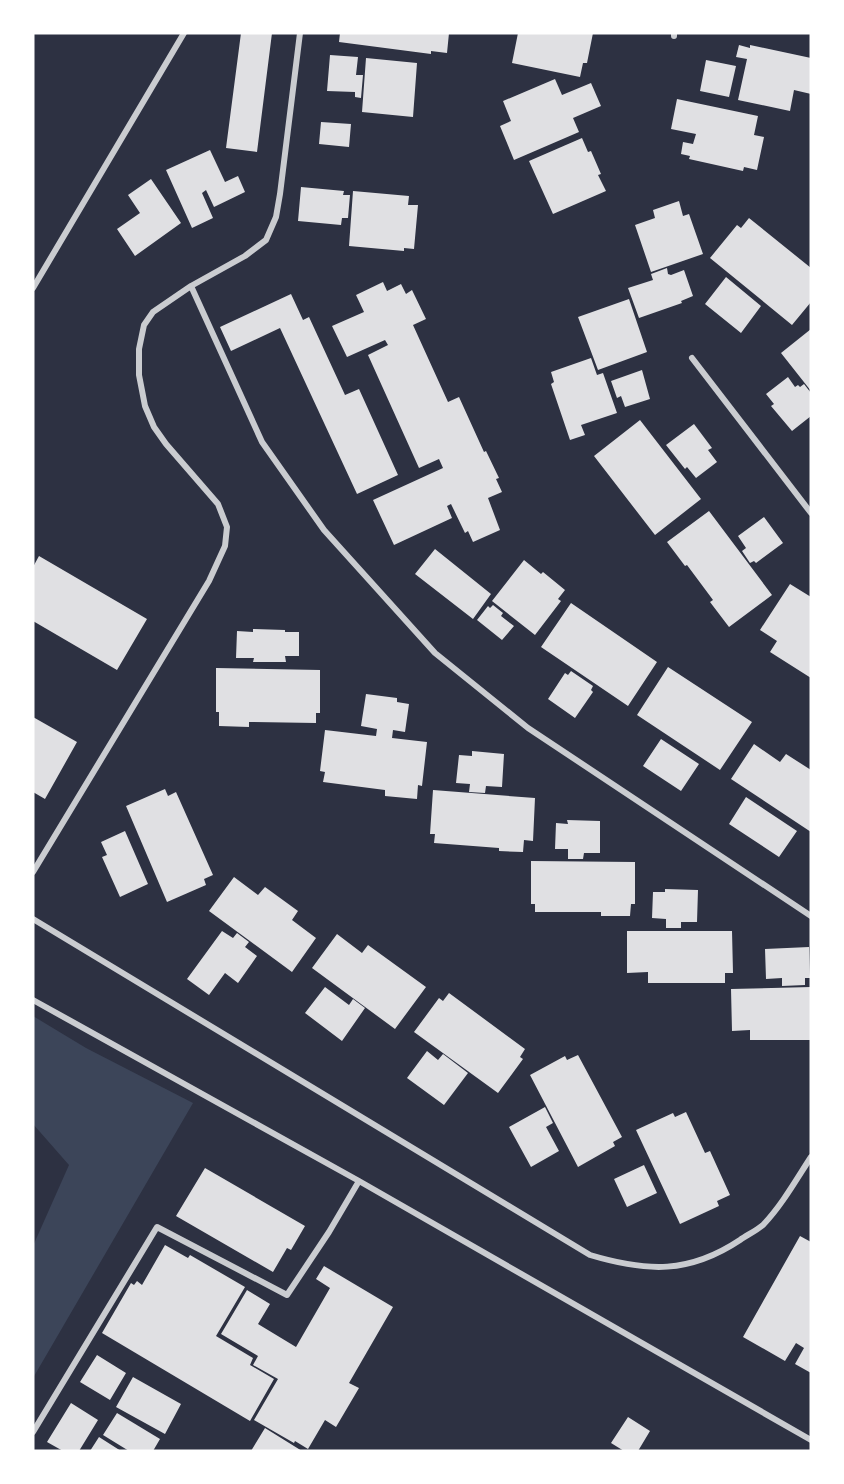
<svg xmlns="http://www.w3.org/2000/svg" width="844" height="1484" font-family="Manrope,sans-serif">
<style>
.green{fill:#3c4559}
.building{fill:#e0e0e3}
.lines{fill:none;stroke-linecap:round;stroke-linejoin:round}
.minor{stroke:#caccd0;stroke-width:6}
</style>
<rect width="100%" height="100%" fill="#2d3142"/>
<path class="green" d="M 33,1016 L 86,1048 L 193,1103 L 33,1378 L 33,1246 L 69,1165 L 33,1124 Z"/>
<path class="building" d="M 241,33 L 272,33 L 257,152 L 226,148 Z
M 340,33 L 449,33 L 447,53 L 431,51 L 431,54 L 339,42 Z
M 518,33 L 593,33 L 587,63 L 583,63 L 580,77 L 512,63 Z
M 739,45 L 750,48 L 750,45 L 811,58 L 811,94 L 794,90 L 790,111 L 738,100 L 747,59 L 736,57 Z
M 330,55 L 358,57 L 356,75 L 363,75 L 361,98 L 355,97 L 355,92 L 327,91 Z
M 366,58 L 417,63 L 413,117 L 362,112 Z
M 706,60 L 736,66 L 729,97 L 700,91 Z
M 555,79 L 562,95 L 591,83 L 601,106 L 573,118 L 579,132 L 514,160 L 500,126 L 511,121 L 503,101 Z
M 677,99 L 758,116 L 754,135 L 764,137 L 757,170 L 744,167 L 743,171 L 689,159 L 690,156 L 681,154 L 683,142 L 693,144 L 696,134 L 671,129 Z
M 321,122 L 351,124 L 349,147 L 319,144 Z
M 582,138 L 588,152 L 591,151 L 601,174 L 598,175 L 606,191 L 553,214 L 529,161 Z
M 210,150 L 225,182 L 238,176 L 245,192 L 214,207 L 206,190 L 202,193 L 213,218 L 192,228 L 166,170 Z
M 151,179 L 181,223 L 135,256 L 117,229 L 140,213 L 128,195 Z
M 301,187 L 344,191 L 343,195 L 350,195 L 348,218 L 342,218 L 341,225 L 298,221 Z
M 353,191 L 409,196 L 408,205 L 418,205 L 414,249 L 404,248 L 404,251 L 349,246 Z
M 679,201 L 683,216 L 689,214 L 703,254 L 651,272 L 635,225 L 655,218 L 653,210 Z
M 749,218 L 811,268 L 811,302 L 792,325 L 710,258 L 737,225 L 741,228 Z
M 667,268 L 668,274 L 671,275 L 684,270 L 693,296 L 681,301 L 682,303 L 639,318 L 628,288 L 653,280 L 651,274 Z
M 726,277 L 761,306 L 741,333 L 705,304 Z
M 383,282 L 387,291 L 401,284 L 406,294 L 412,290 L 426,319 L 413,325 L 448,402 L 459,397 L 484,452 L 486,451 L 499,478 L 496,479 L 502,492 L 488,498 L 500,530 L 473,542 L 468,531 L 465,533 L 451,504 L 447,506 L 452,518 L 394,545 L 373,500 L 443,468 L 439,459 L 419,468 L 368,355 L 388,345 L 385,340 L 347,357 L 332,326 L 364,312 L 356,295 Z
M 291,294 L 303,320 L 309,317 L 345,395 L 359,389 L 398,475 L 357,494 L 280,328 L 231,351 L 220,327 Z
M 629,299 L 647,352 L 598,370 L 578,317 Z
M 811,329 L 811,391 L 781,353 Z
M 591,358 L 597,375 L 603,373 L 617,413 L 581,425 L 585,435 L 570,440 L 551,384 L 554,382 L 551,372 Z
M 642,370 L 650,399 L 625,407 L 621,396 L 617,398 L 611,381 Z
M 788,377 L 795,387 L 798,385 L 800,387 L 804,384 L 811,393 L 811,416 L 792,431 L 771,406 L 774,404 L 766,394 Z
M 640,420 L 701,499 L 655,535 L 594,456 Z
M 694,424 L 712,448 L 708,450 L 717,462 L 696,478 L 687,467 L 685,469 L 666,445 Z
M 709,511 L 772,595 L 729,627 L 710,602 L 713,600 L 687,565 L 685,566 L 667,542 Z
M 764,517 L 783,543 L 756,563 L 754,561 L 750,563 L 742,551 L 746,548 L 738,536 Z
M 435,549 L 491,594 L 473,619 L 415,574 Z
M 39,556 L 147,619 L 117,670 L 33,621 L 33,567 Z
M 524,560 L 541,574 L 543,572 L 565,590 L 558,599 L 561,601 L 535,635 L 492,601 Z
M 790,584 L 811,597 L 811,678 L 770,652 L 777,641 L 760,630 Z
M 571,603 L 657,662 L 628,706 L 541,647 Z
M 493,605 L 503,613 L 501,616 L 514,626 L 502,640 L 477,620 L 488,606 L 490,608 Z
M 253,629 L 285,630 L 285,632 L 299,632 L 299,656 L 285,656 L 286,662 L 253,662 L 254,658 L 236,658 L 237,631 L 253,632 Z
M 668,667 L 752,722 L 720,770 L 637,715 Z
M 216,668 L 320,670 L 320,713 L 316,713 L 316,723 L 249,722 L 249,727 L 219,726 L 219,712 L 216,712 Z
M 571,671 L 593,686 L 591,690 L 593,692 L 575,718 L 548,699 L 565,673 L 568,675 Z
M 366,694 L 397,698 L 397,702 L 409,704 L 405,732 L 393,730 L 392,738 L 427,742 L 422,786 L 418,785 L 417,799 L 385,796 L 385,790 L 323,782 L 325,772 L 320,771 L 325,730 L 376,736 L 377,729 L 361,726 Z
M 33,717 L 77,742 L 45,799 L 33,792 Z
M 661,739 L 699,764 L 681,791 L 643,766 Z
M 754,744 L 780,762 L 786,754 L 811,770 L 811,832 L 731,779 Z
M 472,751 L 504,754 L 502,787 L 486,786 L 485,793 L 469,792 L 470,784 L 456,783 L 459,755 L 472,756 Z
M 165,789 L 168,796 L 176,792 L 213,875 L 204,879 L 206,885 L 167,902 L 126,806 Z
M 433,790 L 535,798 L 533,841 L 524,840 L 523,852 L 499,851 L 499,848 L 434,843 L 435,834 L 430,834 Z
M 746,797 L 797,831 L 779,857 L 729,824 Z
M 567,820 L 600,821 L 600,853 L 584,853 L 583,859 L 568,859 L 568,849 L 555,849 L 556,823 L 568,824 Z
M 125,831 L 148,884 L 120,897 L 102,857 L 107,855 L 101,842 Z
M 531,861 L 635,862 L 635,904 L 631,904 L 630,916 L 601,916 L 601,912 L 535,912 L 535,904 L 531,904 Z
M 234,877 L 258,895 L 265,887 L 298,911 L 292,920 L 316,938 L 292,972 L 209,911 Z
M 665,889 L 698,890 L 697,922 L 681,922 L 681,928 L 666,928 L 666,919 L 652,918 L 653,892 L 665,892 Z
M 222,931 L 233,938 L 237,933 L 249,942 L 245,947 L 257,956 L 238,983 L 225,973 L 209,995 L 187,979 Z
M 627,931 L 732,931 L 733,973 L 725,973 L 725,983 L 648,983 L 648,972 L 627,973 Z
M 337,934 L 362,953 L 368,945 L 426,987 L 395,1029 L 312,968 Z
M 809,947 L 810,978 L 805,978 L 805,985 L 782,986 L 782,978 L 766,979 L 765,949 Z
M 325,987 L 349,1005 L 353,999 L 365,1008 L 342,1041 L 305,1013 Z
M 811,987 L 811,1040 L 750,1040 L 750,1030 L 732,1031 L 731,989 Z
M 449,993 L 525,1049 L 520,1057 L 523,1059 L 498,1093 L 414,1032 L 439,998 L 443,1001 Z
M 427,1051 L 438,1060 L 443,1054 L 468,1073 L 444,1105 L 407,1078 Z
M 578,1055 L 622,1137 L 613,1142 L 615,1146 L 578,1167 L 530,1075 L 565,1056 L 567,1060 Z
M 545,1107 L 553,1123 L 546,1127 L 559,1151 L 531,1167 L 509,1127 Z
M 686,1112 L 705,1153 L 710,1151 L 730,1195 L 717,1201 L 719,1206 L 680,1224 L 636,1130 L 673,1113 L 675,1117 Z
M 644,1165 L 657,1193 L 627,1207 L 614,1179 Z
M 205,1168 L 305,1226 L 291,1250 L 287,1248 L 273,1272 L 176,1216 Z
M 800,1236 L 811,1242 L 811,1373 L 795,1364 L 804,1348 L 796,1343 L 785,1361 L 743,1337 Z
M 165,1245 L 188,1258 L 190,1255 L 245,1287 L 216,1336 L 253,1358 L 250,1365 L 274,1379 L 250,1421 L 102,1333 L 131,1283 L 134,1285 L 137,1281 L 142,1285 Z
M 324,1266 L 393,1307 L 349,1383 L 359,1388 L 336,1427 L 325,1420 L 308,1449 L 295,1441 L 294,1443 L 254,1420 L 278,1379 L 253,1365 L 258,1356 L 221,1334 L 247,1290 L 270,1304 L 258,1324 L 296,1347 L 330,1288 L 316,1279 Z
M 97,1355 L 126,1373 L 110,1400 L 80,1382 Z
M 133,1377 L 181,1404 L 165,1434 L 116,1407 Z
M 71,1403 L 98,1420 L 79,1451 L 63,1451 L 47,1442 Z
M 117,1413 L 160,1439 L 153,1451 L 129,1451 L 103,1435 Z
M 628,1417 L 650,1431 L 638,1451 L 624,1451 L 611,1443 Z
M 265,1428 L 302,1451 L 251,1451 Z
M 99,1437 L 121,1451 L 90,1451 Z"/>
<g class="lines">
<path class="minor" d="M 674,33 L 674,36
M 191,286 L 262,442 L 324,530 L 435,653 L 528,728 L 811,916
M 33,288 L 184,33
M 692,358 L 811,513
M 33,872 L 209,581 L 225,546 L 227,527 L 218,504 L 166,444 L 154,427 L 145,406 L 139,375 L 139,349 L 144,325 L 153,312 L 191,286 L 245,256 L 266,240 L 276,217 L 280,194 L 300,33
M 33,919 L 590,1255 C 647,1272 689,1274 740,1240 C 747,1235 756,1231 763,1225 C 782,1205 796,1180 811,1157
M 33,1000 L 359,1181 L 811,1440
M 33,1432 L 157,1227 L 287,1295 L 329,1232 L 359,1181"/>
</g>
<rect width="844" height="1484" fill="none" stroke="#ffffff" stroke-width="69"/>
</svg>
